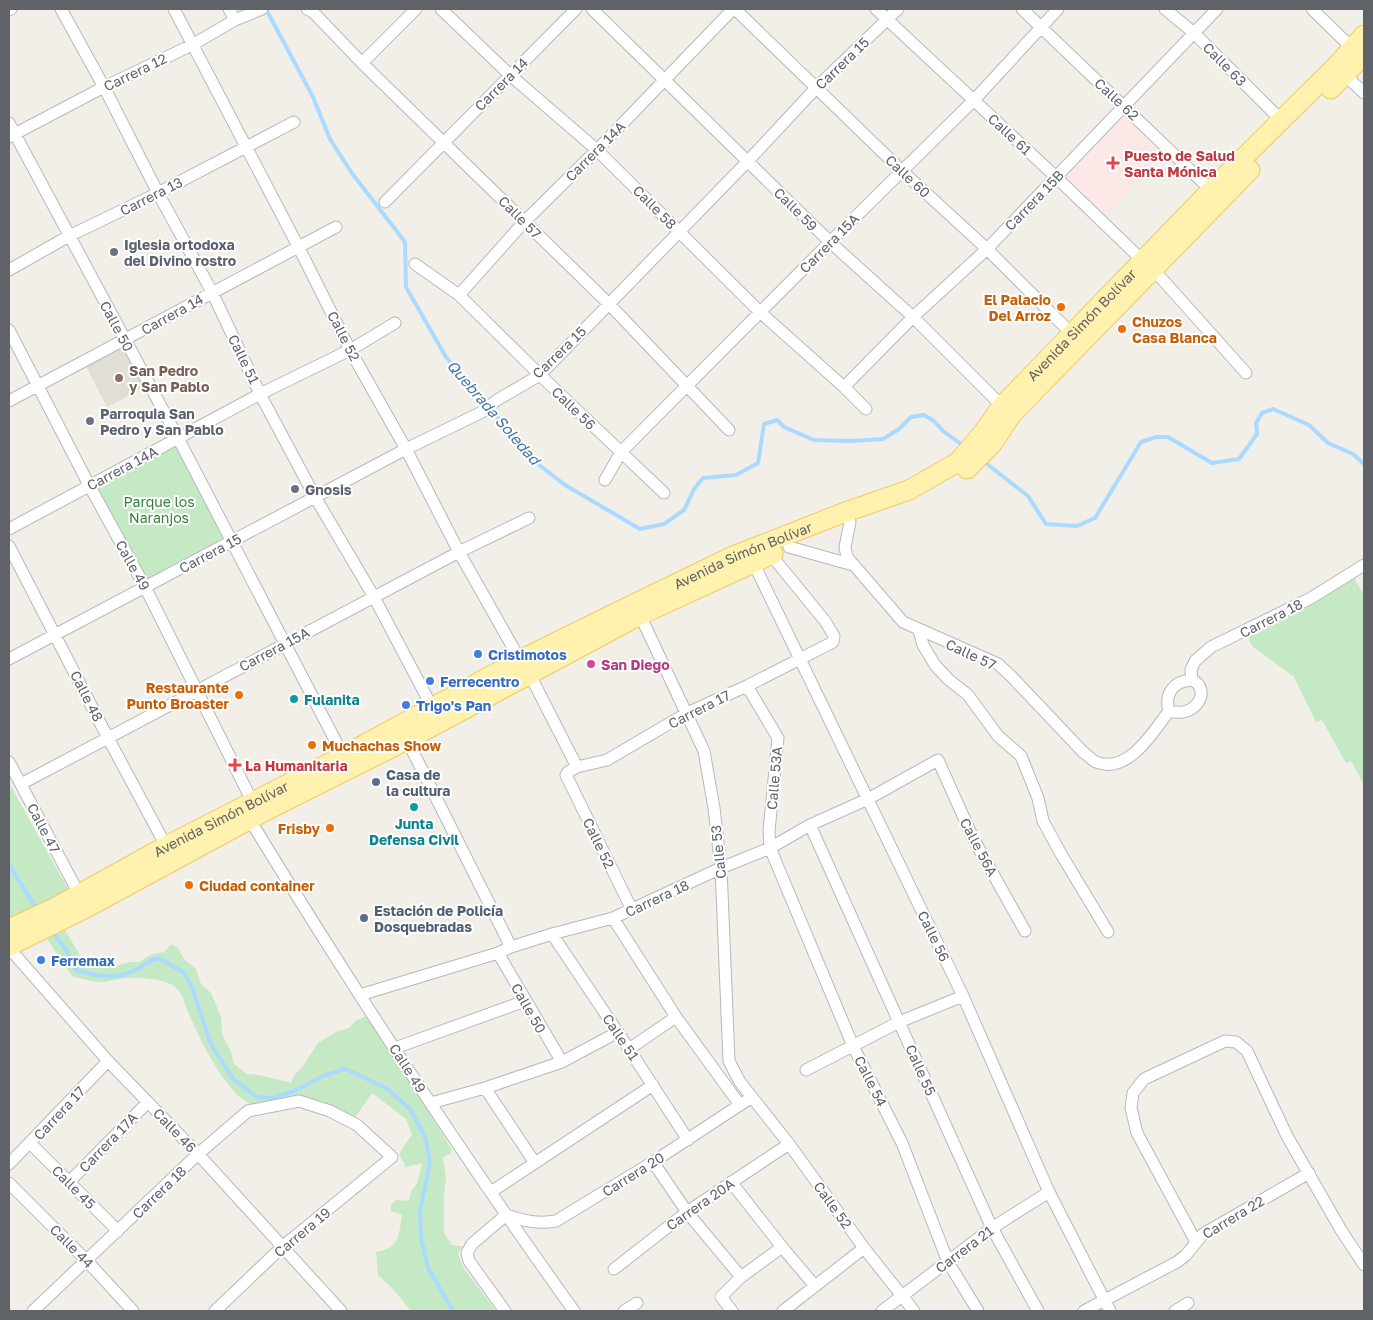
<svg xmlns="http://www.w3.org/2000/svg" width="1373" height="1320" font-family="'Golos Text',sans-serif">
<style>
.education{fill:#e1ded6}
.medical{fill:#fce8e6}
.green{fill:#c5e8c5}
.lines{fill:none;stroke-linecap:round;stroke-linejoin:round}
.stream{stroke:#aadaff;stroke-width:4}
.minor-casing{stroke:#b5b8bc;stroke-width:13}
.primary-casing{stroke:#f2c960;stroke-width:21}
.minor{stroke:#fff;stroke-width:11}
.primary{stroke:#fff2af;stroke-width:19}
.health-dot{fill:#e0444e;stroke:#fff;stroke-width:2}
.worship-dot{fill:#6b7280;stroke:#fff;stroke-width:2}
.food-dot{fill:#e8710a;stroke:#fff;stroke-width:2}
.education-dot{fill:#8d6e63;stroke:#fff;stroke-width:2}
.shop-dot{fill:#3f7fe0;stroke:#fff;stroke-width:2}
.hotel-dot{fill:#d1479c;stroke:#fff;stroke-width:2}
.culture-dot{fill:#0f9aa8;stroke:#fff;stroke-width:2}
.service-dot{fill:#5c6f8a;stroke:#fff;stroke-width:2}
.labels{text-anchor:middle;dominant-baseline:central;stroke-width:4;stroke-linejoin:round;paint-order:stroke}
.street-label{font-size:14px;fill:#5f6368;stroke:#fff}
.health-label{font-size:14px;font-weight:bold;fill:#be3a42;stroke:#fff;text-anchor:start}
.worship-label{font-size:14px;font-weight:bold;fill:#5b616d;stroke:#fff;text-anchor:start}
.food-label{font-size:14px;font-weight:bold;fill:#c56008;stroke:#fff;text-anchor:end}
.education-label{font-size:14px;font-weight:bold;fill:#785e54;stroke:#fff;text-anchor:start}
.park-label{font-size:14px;fill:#348238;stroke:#fff}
.shop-label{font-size:14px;font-weight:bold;fill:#366cbe;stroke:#fff;text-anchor:start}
.hotel-label{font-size:14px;font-weight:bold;fill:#b23c85;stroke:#fff;text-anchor:start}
.culture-label{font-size:14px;font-weight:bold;fill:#0d838f;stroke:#fff;text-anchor:start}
.service-label{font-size:14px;font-weight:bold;fill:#4e5e75;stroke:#fff;text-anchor:start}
.water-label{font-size:15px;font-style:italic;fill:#4174aa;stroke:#fff}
</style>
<rect width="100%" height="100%" fill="#f1efe8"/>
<path class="education" d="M 125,340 L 150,385 L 107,407 L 84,362 Z"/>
<path class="medical" d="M 1124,106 L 1169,149 L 1101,220 L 1056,177 Z"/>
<path class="green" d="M 178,438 L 231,541 L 145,587 L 89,485 Z
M 1351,573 L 1364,595 L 1364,785 L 1351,761 L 1346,763 L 1322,720 L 1316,722 L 1294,677 L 1253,647 L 1244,631 Z
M 9,783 L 68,889 L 9,929 Z
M 65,930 L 85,964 L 113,967 L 129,962 L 139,962 L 152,954 L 164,952 L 171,944 L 178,948 L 184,959 L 196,969 L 201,984 L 211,993 L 221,1017 L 222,1034 L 231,1052 L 234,1064 L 247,1074 L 260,1075 L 291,1083 L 295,1074 L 303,1066 L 318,1043 L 338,1031 L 349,1028 L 355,1021 L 369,1015 L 386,1048 L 407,1077 L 452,1150 L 450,1154 L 443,1157 L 446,1178 L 444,1195 L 444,1233 L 452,1245 L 463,1246 L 458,1253 L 463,1267 L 496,1311 L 411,1311 L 392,1288 L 378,1275 L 376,1252 C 399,1248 399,1236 402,1215 L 391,1211 L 391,1205 L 396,1200 L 409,1201 L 411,1192 L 418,1181 L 422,1163 L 406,1167 L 399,1154 L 412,1134 L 406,1119 L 372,1093 L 354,1119 C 338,1110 319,1097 299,1097 C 285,1097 269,1104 256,1106 C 227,1099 200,1039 188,1012 C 183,1000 182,988 168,983 C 153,977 134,977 118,979 C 112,980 106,982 100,982 C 91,982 82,978 73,977 L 47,939 Z"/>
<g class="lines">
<path class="stream" d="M 266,9 L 313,97 L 330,139 L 351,172 L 405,242 L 406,287 L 446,357 L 534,461 L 565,485 L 640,529 L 664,524 L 684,510 L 694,489 L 703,478 L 736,475 L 758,463 L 764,424 L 777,420 L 784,427 L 814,440 L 850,441 L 883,439 L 899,429 L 911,417 L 924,415 L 934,421 L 943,431 L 965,447
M 982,460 L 1028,496 L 1046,524 L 1077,526 L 1095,518 L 1141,442 L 1156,437 L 1168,437 L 1212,463 L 1239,459 L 1257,434 L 1256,423 L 1262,413 L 1273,409 L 1309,425 L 1328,443 L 1353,454 L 1364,464
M 9,865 L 37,909
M 52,931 L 66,950 L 76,970 C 93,975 114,980 131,972 C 141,968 147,961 158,958 L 183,972 L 192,987 L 211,1044 L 233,1079 L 257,1097 L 273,1098 L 294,1091 L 325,1075 L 346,1069 L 386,1088 L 410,1109 L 426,1139 L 430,1163 L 420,1211 L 421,1238 L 428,1268 L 453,1311"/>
<defs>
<path id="minor" d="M 61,9 L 104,87 L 158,193 L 212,292 L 260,394 L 315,497 L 374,597 L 432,707
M 174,9 L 299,248 L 350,350 L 406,449 L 459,552 L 520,660
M 229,9 L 235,20
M 307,9 L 313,12 L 362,63 L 609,304 L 729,430
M 441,9 L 510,75 L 597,150 L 760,312 L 844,387 L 866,409
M 592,9 L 830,242 L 913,317 L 1002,406
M 735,9 L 902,171 L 987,249 L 1075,337
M 876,9 L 1056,177 L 1143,261
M 1022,9 L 1211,190
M 1165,9 L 1194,33 L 1282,121
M 1312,9 L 1352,48
M 9,10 L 11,9
M 362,63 L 416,9
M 1345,75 L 1364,93
M 9,123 L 178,438 L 346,761
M 9,137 L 104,87 L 192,45 L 235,20 L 262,9
M 385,202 L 576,9
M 415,264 L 459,295 L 540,375 L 664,493
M 1153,269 L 1246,373
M 9,270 L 69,236 L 158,193 L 294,122
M 459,295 L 525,221 L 597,150 L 733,9
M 9,330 L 89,485 L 145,587 L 253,803
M 844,387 L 913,317 L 987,249 L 1217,9
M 9,401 L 336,227
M 605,480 L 621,452 L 830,242 L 974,100 L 1058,9
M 850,522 L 845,547 L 847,557 L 903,622 L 998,664 L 1011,676 L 1083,752 C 1087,755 1092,760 1096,762 C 1128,775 1153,732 1169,711
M 9,529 L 260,394 L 350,350 L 395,323
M 9,546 L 108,738 L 166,846
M 789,547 L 853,565
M 753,562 L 963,996 L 1049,1192 L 1110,1311
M 640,615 L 704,751 L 714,808 L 721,868 L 729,1061 L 740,1082 L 789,1144 L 864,1248 L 914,1311
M 919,630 L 923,645 L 935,665 L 948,679 L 968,695 L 998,736 L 1021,756 L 1038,798 L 1043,821 L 1061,854 L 1108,932
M 9,659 L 406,449 L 482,412 L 497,400 L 540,375 L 748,161 L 816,88 L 898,9
M 529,673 L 577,767
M 1192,680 L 1191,670 L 1195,661 L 1211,647 L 1311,598 L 1364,565
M 1192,680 C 1212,689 1197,719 1169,711 C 1164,693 1174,681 1192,680 Z
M 747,686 L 778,738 L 769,831 L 770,848 L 853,1046 L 902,1143 L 948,1262 L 978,1311
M 405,736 L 511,947
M 9,762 L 79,894
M 21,784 L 459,552 L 529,518
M 250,820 C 352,987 460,1152 574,1311
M 810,825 L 992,1228 L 1038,1311
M 632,910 L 566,775 L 568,772 L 577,767 L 607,760 L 687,713 L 747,686 L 833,642 L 834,636 L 825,621 L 771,555
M 613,918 L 676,1017 L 740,1105
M 552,934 L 629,1049 L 688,1140
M 9,948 L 108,1061 L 198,1154 L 341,1311
M 498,953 L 562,1062
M 360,995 L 498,953 L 511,947 L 552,934 L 613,918 L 721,868 L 770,848 L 810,825 L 868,799 L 938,760 L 973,838 L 1025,931
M 395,1048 L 525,1001
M 629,1049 L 676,1017
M 806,1070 L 899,1022 L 963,996
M 485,1088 L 535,1163
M 431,1103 L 485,1088 L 562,1062 L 618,1032
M 30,1143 L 118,1231
M 653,1162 L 687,1212 L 741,1277
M 9,1164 L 108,1061
M 69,1182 L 148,1102
M 731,1182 L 782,1247 L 815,1286
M 9,1183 L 87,1261 L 133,1311
M 491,1192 L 653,1085
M 506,1215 C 524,1221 538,1224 556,1221 L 653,1162 L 752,1097
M 1196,1242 L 1137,1133 L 1131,1108 L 1133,1093 L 1144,1079 L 1225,1041 L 1236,1042 L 1247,1051 L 1287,1136 L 1341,1230 L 1364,1265
M 614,1269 L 687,1212 L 789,1144
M 33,1311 L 198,1154 L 248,1111 L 299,1101 L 330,1111 L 357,1125 L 392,1157 L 282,1247 L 215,1311
M 505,1311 L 469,1261 L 467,1253 L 472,1244 L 506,1215
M 624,1311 L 637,1303
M 732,1311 L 721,1297 L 741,1277 L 782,1247
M 783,1311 L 864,1248
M 882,1311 L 992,1228 L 1049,1192
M 1084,1311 L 1177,1262 L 1186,1255 L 1203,1234 L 1309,1173
M 1175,1311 L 1188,1303"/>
<g id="primary">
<path d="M 1331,89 L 1364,55"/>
<path d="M 967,469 L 992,444 L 1012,414 L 1250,170"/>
<path id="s1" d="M 9,929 L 56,907 L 166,846 L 343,756 L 520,660 L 634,604 L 733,556 L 843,513 L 909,490 L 958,462 L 982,434 L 1002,406 L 1211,190 L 1336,66 L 1364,35"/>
<path d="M 9,946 L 88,907 L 269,809 L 407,740 L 640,615 L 773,554"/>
</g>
</defs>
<use href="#minor" class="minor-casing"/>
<use href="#primary" class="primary-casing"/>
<use href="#minor" class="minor"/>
<use href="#primary" class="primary"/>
</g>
<g class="health-dot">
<path d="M1110.5 155.5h5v5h5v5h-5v5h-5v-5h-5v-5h5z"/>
<path d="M232.5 757.5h5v5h5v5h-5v5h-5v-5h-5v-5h5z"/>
</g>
<g class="worship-dot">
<circle cx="114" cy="252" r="5"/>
<circle cx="90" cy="421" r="5"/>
<circle cx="295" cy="489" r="5"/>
</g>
<g class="food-dot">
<circle cx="1061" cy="307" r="5"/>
<circle cx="1122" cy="329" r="5"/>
<circle cx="239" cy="695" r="5"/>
<circle cx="312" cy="745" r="5"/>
<circle cx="330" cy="828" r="5"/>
<circle cx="189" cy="885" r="5"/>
</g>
<circle class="education-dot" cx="119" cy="378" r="5"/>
<g class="shop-dot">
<circle cx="478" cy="654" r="5"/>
<circle cx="430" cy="681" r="5"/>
<circle cx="406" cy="705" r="5"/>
<circle cx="41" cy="960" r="5"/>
</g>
<circle class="hotel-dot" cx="591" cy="664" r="5"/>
<g class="culture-dot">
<circle cx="294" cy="699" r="5"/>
<circle cx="414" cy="807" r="5"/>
</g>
<g class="service-dot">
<circle cx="376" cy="782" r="5"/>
<circle cx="364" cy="918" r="5"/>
</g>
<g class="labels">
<g class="street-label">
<text transform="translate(842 63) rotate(-44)">Carrera 15</text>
<text transform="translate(1225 64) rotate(45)">Calle 63</text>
<text transform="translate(135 72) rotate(-26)">Carrera 12</text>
<text transform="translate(501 84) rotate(-45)">Carrera 14</text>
<text transform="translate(1117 99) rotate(43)">Calle 62</text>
<text transform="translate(1010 134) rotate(43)">Calle 61</text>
<text transform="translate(595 151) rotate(-45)">Carrera 14A</text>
<text transform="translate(908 176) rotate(43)">Calle 60</text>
<text transform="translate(151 196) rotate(-27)">Carrera 13</text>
<text transform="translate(1034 200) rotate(-46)">Carrera 15B</text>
<text transform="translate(655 207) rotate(45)">Calle 58</text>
<text transform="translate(796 209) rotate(45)">Calle 59</text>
<text transform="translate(520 217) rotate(45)">Calle 57</text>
<text transform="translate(829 243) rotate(-45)">Carrera 15A</text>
<text transform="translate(172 314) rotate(-29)">Carrera 14</text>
<text stroke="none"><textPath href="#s1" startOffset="1244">Avenida Simón Bolívar</textPath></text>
<text transform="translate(117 326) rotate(62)">Calle 50</text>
<text transform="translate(344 336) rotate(63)">Calle 52</text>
<text transform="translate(559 352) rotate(-44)">Carrera 15</text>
<text transform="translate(244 359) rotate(64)">Calle 51</text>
<text transform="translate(574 408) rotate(44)">Calle 56</text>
<text transform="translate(122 468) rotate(-28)">Carrera 14A</text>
<text transform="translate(210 553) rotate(-28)">Carrera 15</text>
<text stroke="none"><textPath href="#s1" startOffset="824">Avenida Simón Bolívar</textPath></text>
<text transform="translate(133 565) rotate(61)">Calle 49</text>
<text transform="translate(1271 618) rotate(-27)">Carrera 18</text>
<text transform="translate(274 649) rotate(-28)">Carrera 15A</text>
<text transform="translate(971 654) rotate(25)">Calle 57</text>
<text transform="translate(87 696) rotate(63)">Calle 48</text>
<text transform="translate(699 709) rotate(-27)">Carrera 17</text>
<text transform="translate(774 778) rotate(-85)">Calle 53A</text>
<text stroke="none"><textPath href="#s1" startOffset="239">Avenida Simón Bolívar</textPath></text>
<text transform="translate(44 828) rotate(62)">Calle 47</text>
<text transform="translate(599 843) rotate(64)">Calle 52</text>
<text transform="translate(979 847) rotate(62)">Calle 56A</text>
<text transform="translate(718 852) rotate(-96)">Calle 53</text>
<text transform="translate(657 898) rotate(-25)">Carrera 18</text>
<text transform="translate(934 936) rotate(64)">Calle 56</text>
<text transform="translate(529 1008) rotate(60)">Calle 50</text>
<text transform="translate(621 1037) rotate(56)">Calle 51</text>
<text transform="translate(408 1068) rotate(57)">Calle 49</text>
<text transform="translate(921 1070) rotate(66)">Calle 55</text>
<text transform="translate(871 1081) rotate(63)">Calle 54</text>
<text transform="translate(59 1113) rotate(-47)">Carrera 17</text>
<text transform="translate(175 1130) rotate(46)">Calle 46</text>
<text transform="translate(108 1142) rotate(-46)">Carrera 17A</text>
<text transform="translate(633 1174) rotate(-32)">Carrera 20</text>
<text transform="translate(74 1187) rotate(45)">Calle 45</text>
<text transform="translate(159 1192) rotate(-44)">Carrera 18</text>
<text transform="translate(700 1204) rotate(-35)">Carrera 20A</text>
<text transform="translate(833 1205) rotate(54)">Calle 52</text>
<text transform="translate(1233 1217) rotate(-31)">Carrera 22</text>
<text transform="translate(302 1232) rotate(-40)">Carrera 19</text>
<text transform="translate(72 1246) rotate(45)">Calle 44</text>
<text transform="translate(964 1249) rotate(-37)">Carrera 21</text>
</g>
<g class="health-label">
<text x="1124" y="155">Puesto de Salud<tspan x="1124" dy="16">Santa Mónica</tspan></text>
<text x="245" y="765">La Humanitaria</text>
</g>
<g class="worship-label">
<text x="124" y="244">Iglesia ortodoxa<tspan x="124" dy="16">del Divino rostro</tspan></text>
<text x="100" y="413">Parroquia San<tspan x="100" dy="16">Pedro y San Pablo</tspan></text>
<text x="305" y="489">Gnosis</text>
</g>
<g class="food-label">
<text x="1051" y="299">El Palacio<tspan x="1051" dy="16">Del Arroz</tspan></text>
<text x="1132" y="321" text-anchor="start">Chuzos<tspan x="1132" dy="16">Casa Blanca</tspan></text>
<text x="229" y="687">Restaurante<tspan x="229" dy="16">Punto Broaster</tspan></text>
<text x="322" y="745" text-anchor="start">Muchachas Show</text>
<text x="320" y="828">Frisby</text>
<text x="199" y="885" text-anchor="start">Ciudad container</text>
</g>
<g class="education-label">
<text x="129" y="370">San Pedro<tspan x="129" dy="16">y San Pablo</tspan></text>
</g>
<g class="park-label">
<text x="159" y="501">Parque los<tspan x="159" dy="16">Naranjos</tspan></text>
</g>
<g class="shop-label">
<text x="488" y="654">Cristimotos</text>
<text x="440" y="681">Ferrecentro</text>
<text x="416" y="705">Trigo's Pan</text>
<text x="51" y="960">Ferremax</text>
</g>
<g class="hotel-label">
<text x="601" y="664">San Diego</text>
</g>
<g class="culture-label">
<text x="304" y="699">Fulanita</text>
<text x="414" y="823" text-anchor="middle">Junta<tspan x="414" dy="16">Defensa Civil</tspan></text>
</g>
<g class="service-label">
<text x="386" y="774">Casa de<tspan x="386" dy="16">la cultura</tspan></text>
<text x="374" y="910">Estación de Policía<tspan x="374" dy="16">Dosquebradas</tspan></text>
</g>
<g class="water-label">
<text transform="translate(494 412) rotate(49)">Quebrada Soledad</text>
</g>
</g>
<rect width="1373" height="1320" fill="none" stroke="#5f6368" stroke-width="20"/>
</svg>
